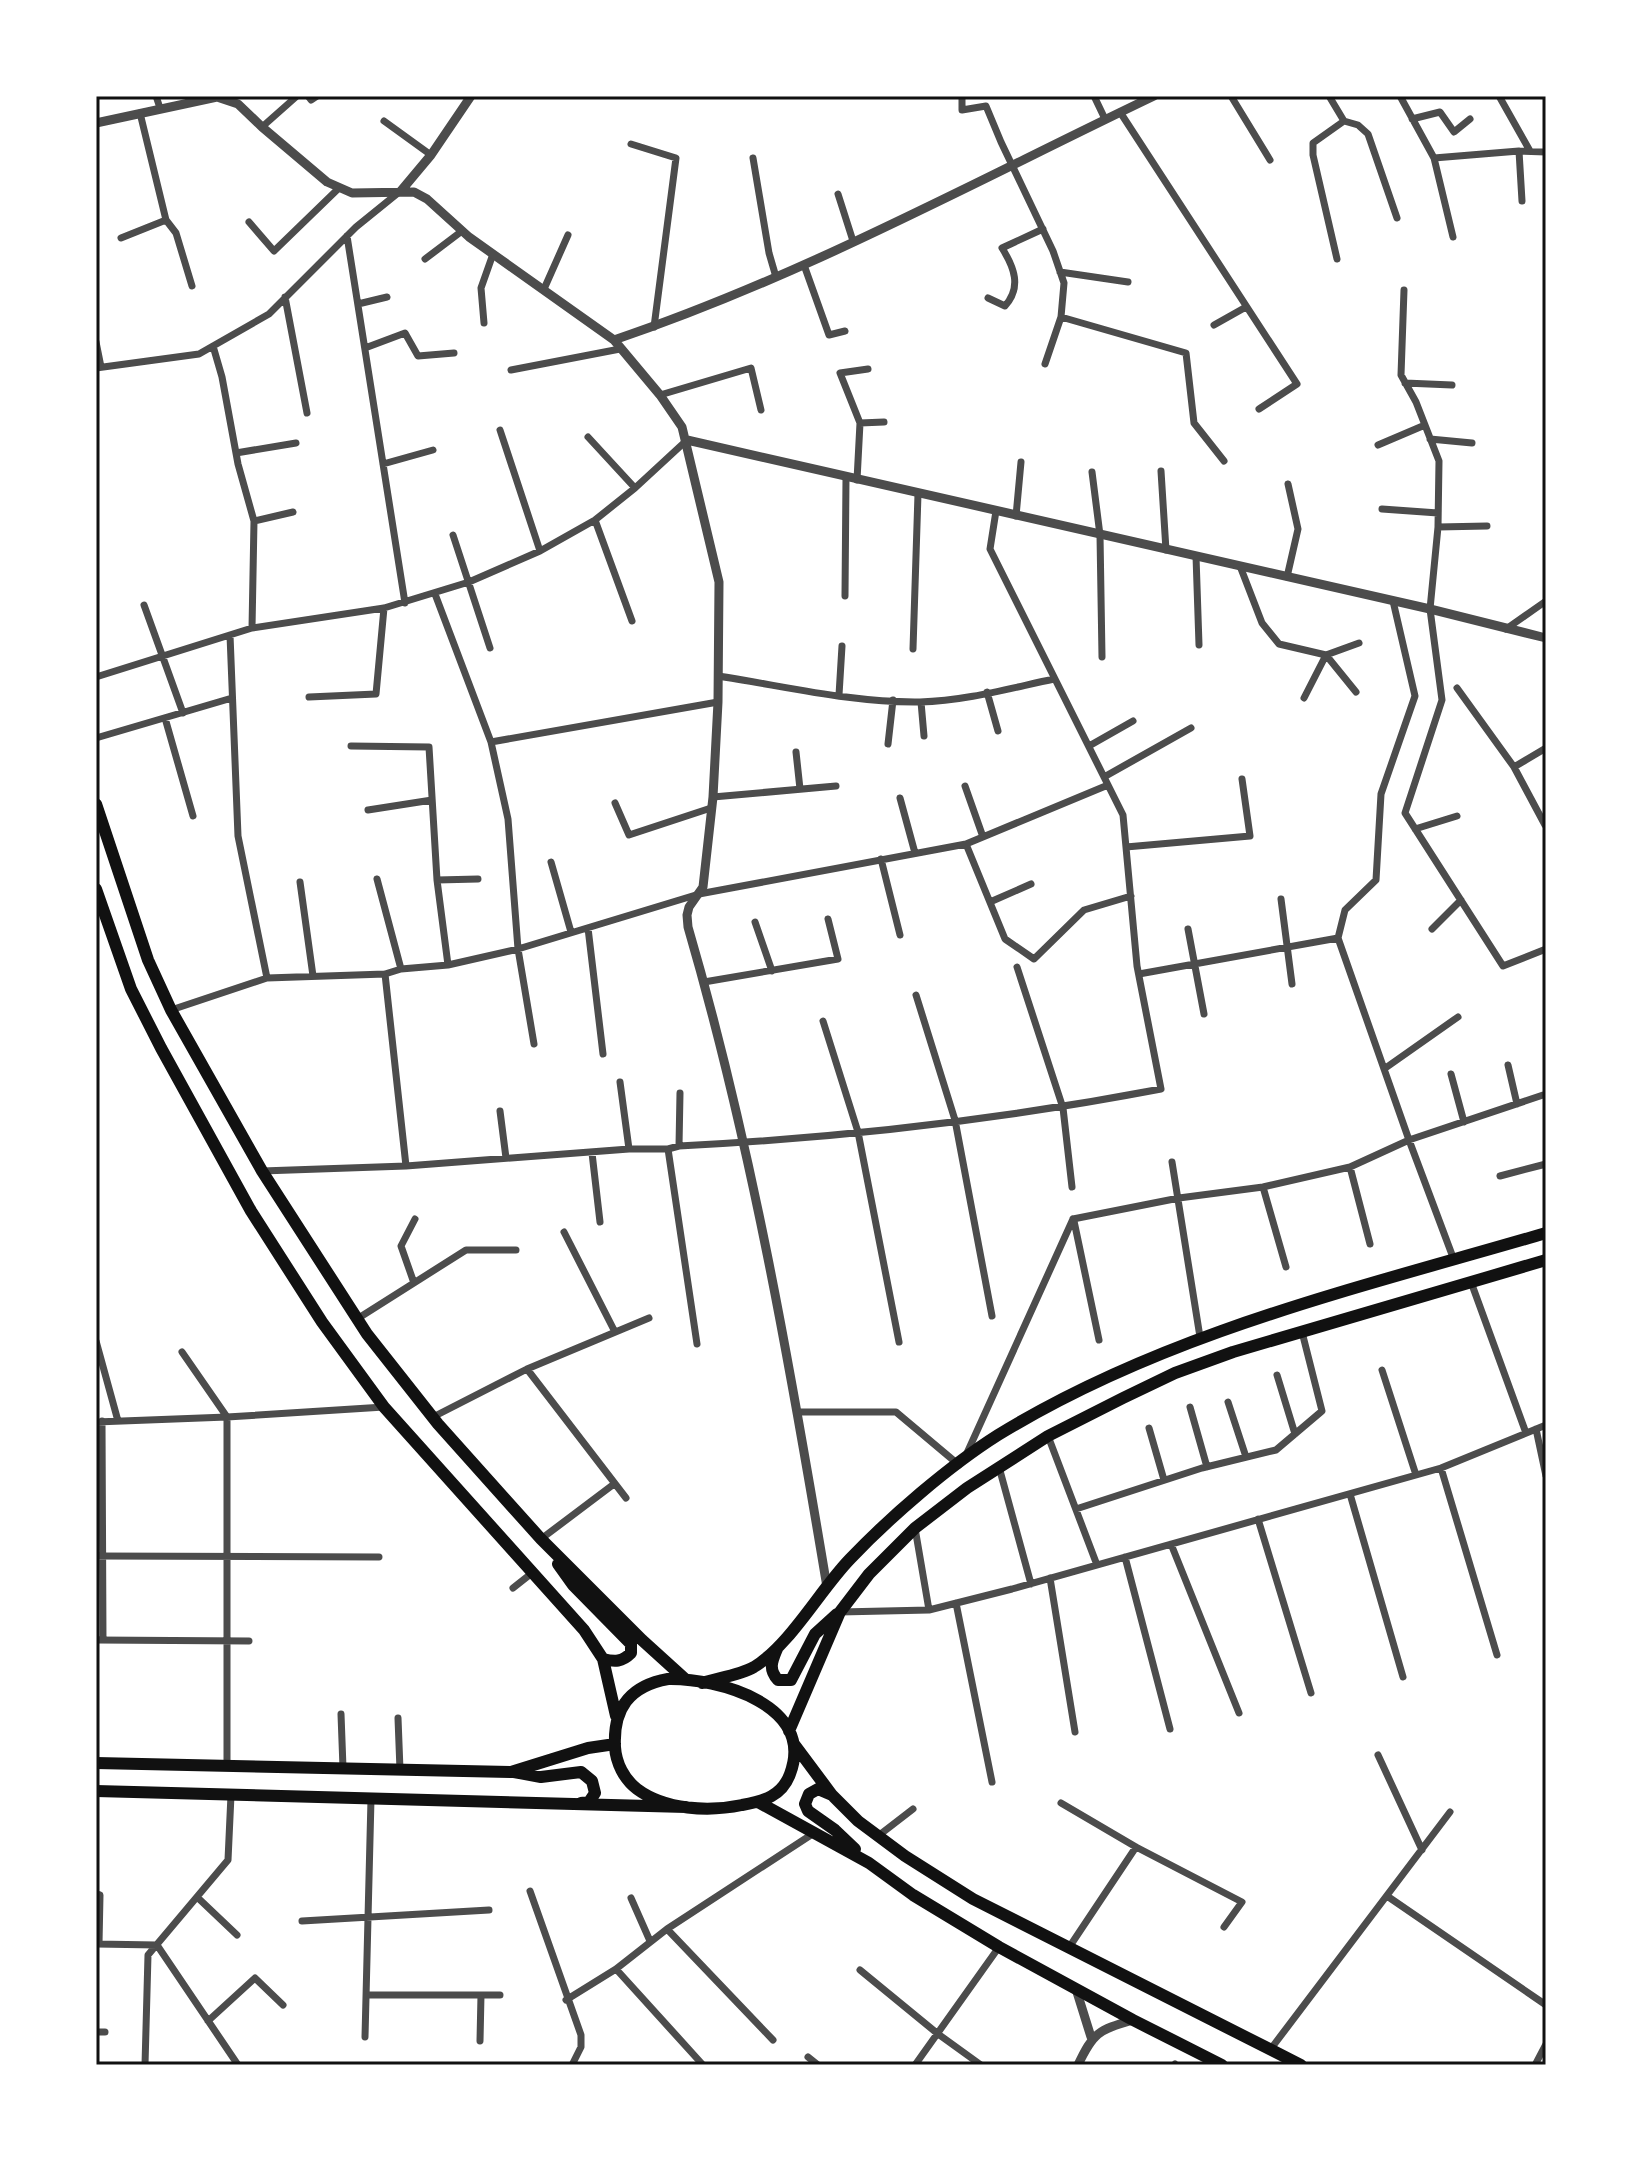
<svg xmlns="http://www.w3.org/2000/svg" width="1642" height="2161" font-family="Quicksand,sans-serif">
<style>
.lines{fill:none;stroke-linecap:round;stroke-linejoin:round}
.minor{stroke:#4c4c4c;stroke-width:7}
.tertiary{stroke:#4c4c4c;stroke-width:9}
.primary{stroke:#111;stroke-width:12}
.neatline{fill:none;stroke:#111;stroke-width:3}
</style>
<rect width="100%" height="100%" fill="#fff"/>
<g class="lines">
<path class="minor" d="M 156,96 L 160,108
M 308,96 L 311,100 L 317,96
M 962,96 L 962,110 L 986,106 L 1001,142 L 1053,251 L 1064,283 L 1061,317 L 1045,364
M 1094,96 L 1105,119
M 1231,96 L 1270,160
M 1329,96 L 1344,121
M 1400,96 L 1434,158 L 1453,237
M 1499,96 L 1530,151
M 1120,112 L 1297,384 L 1259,409
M 140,113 L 166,220 L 176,233 L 192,286
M 1412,119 L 1440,112 L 1454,132 L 1470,119
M 384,121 L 431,155
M 262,127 L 297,96
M 631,144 L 676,158 L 654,327
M 1519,151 L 1522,201
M 753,158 L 769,253 L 776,277
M 1434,158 L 1519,151 L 1546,152
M 838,194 L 853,241
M 249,222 L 274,251 L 339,188
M 347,236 L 405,603
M 121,238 L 166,220
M 425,259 L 462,231
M 1337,259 L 1313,155 L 1313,143 L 1344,121 L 1358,125 L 1368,134 L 1397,218
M 804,265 L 829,335 L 845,331
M 1060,272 L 1128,282
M 544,289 L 568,235
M 1404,290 L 1401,375 L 1416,402 L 1439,461 L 1438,527 L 1430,609 L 1442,700 L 1405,813 L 1503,966 L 1546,949
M 285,297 L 307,413
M 988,298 L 1005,306 C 1022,287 1014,267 1002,248 L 1043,229
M 358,304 L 387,297
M 1061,317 L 1186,353 L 1194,423 L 1224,461
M 484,323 L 481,288 L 493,254
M 1214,325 L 1246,307
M 96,342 L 101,367
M 213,346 L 222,377 L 238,464 L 254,521 L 252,628
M 365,348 L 405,333 L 418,356 L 454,353
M 96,368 L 199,354 L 269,314 L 356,227 L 398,193
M 511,370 L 620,349
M 1405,383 L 1452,385
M 660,395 L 751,368 L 761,410
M 860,423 L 884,422
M 500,430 L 540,551
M 588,437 L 635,488
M 1430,439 L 1472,443
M 1378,445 L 1425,425
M 236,453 L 296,443
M 383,464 L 433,450
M 1161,471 L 1166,550
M 1092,472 L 1100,535 L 1102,657
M 857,480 L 860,423 L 840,373 L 868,369
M 1382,509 L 1438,513
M 1016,516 L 1021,462
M 595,520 L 632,621
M 254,521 L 293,512
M 1438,527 L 1487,526
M 453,535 L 490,648
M 1196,556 L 1199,645
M 1240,566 L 1262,623 L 1279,644 L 1326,655 L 1356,692
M 1287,577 L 1298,529 L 1288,484
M 435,594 L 491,742 L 508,819 L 518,949 L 534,1044
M 845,596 L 846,478
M 144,605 L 183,713
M 1506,629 L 1546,601
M 230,635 L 238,836 L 267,978
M 913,649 L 918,494
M 718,676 C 784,686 853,703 920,702 C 965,701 1011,688 1054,679
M 96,677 L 252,628 L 384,608 L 469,582 L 540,551 L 595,520 L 635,488 L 687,440
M 1457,688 L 1514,767 L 1545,825
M 987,692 L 998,731
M 839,695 L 842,646
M 309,697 L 376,694 L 384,608
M 1304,698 L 1326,655 L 1359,643
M 921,702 L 924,736
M 165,718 L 193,816
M 96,738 L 232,698
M 491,742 L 718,702
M 888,744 L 893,700
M 351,746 L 429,747 L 437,880 L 448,965
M 1089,746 L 1133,721
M 796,752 L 800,789
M 1514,767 L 1546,748
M 1104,777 L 1191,728
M 965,786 L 983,837
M 713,797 L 836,786
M 900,798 L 915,853
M 615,803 L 629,835 L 711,808
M 368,810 L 432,800
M 1415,829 L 1457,816
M 966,844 L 1005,939 L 1034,959 L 1084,910 L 1131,896
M 1126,847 L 1250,836 L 1242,779
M 881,859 L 900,935
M 551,862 L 571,932
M 377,879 L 401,969
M 437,880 L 478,879
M 300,882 L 313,976
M 1281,899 L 1292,984
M 990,902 L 1031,884
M 755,922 L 772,971
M 588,928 L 603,1054
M 1188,929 L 1204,1014
M 1432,929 L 1461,900
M 1338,938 L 1345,910 L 1376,880 L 1381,794 L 1415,696 L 1393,601
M 1338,938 L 1409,1140 L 1454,1260
M 1017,967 L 1063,1108 L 1072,1187
M 385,974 L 406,1166
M 1139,974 L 1338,938
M 704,982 L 838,959 L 828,919
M 916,995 L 955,1120 L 992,1316
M 171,1010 L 267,978 L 385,974 L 401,969 L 448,965 L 518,949 L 699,894 L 966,844 L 1108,785
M 823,1021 L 858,1132 L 899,1342
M 1508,1065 L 1517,1104
M 1384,1069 L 1458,1017
M 1451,1074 L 1464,1122
M 620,1082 L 629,1149
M 500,1111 L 506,1158
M 679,1146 L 680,1093
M 668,1149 L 697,1344
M 592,1153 L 600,1222
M 1172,1162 L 1200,1337
M 1350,1167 L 1370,1244
M 262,1171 L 406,1166 L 629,1149 L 668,1149 L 679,1146 C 839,1138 1004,1119 1161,1089 L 1137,966 L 1123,815 L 990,549 L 996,511
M 1500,1176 L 1546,1164
M 1263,1187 L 1286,1267
M 1073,1219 L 1179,1198 L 1263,1187 L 1350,1167 L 1409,1140 L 1543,1095
M 1074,1221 L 1099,1340
M 564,1232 L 615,1332
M 1471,1282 L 1526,1433
M 414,1283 L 401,1246 L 415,1219
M 357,1319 L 466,1250 L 516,1250
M 96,1341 L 118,1421
M 182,1352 L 227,1417 L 227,1766
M 527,1369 L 626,1498
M 1382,1370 L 1416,1475
M 1277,1375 L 1295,1434
M 1228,1402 L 1246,1457
M 1190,1407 L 1207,1467
M 798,1412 L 896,1412 L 959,1465
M 433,1417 L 527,1369 L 649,1318
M 102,1421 L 103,1640
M 96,1422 L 227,1417 L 384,1407
M 1149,1428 L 1164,1480
M 1536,1429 L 1546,1476
M 1048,1436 L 1097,1565
M 967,1453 L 1073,1219
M 999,1467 L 1031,1584
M 1441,1468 L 1497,1655
M 1350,1494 L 1403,1677
M 1076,1509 L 1202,1468 L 1276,1450 L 1322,1411 L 1302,1332
M 1258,1519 L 1311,1693
M 915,1528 L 929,1610
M 541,1539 L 614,1484
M 1171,1544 L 1239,1713
M 96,1556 L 379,1557
M 1125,1557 L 1170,1729
M 1050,1578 L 1075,1732
M 513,1588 L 532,1573
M 956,1603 L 992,1782
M 840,1612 L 929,1610 L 1012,1589 L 1441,1468 L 1546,1425
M 96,1640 L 249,1641
M 341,1714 L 343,1768
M 398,1718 L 400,1770
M 1378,1755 L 1422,1850
M 1061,1803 L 1136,1847 L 1242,1902 L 1224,1927
M 878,1836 L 913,1809
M 530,1891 L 581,2035 L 581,2047 L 572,2065
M 96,1894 L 100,1895 L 99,1944
M 1387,1896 L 1546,2005
M 197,1897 L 237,1935
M 631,1898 L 650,1941
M 302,1921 L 489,1910
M 667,1929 L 773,2040
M 96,1944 L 157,1945 L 238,2065
M 1068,1949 L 1136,1847
M 616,1969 L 703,2065
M 860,1970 L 938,2034 L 981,2065
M 366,1995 L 500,1995
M 566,2000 L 616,1969 L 667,1929 L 814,1833
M 208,2021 L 255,1978 L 283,2005
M 96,2032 L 105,2032
M 365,2037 L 371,1799
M 480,2041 L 481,1995
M 1270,2050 L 1450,1812
M 808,2057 L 818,2065
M 145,2065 L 148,1955 L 228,1860 L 231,1795
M 915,2065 L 999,1947
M 1174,2065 L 1175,2064
M 1535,2065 L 1546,2044"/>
<path class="tertiary" d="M 96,123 L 217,97 L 238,104 L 262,127 L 327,182 L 352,193 L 414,192 L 427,199 L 469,237 L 614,340 L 660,395 L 682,427 L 719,582 L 718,702 L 713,797 L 703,887 L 689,907 L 687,915 L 688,927 C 751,1143 790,1365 827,1587
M 400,192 L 431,155 L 471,96
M 614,340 C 801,277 976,181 1154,96
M 687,440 L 1430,609 L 1546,638
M 1076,1989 L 1091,2037
M 1078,2065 C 1093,2033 1098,2030 1133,2020"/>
<path class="primary" d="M 96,804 L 148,960 L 171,1010 L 262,1171 L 367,1334 L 438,1424 L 541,1539 L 642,1640 L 685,1679
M 96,889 L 131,989 L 161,1048 L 251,1211 L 322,1322 L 384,1407 L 584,1630 L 603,1659 L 616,1716
M 558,1564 L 573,1585 L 631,1644 L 631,1653 C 622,1662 615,1662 603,1659
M 777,1649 C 772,1661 768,1669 778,1680 L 791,1680 L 815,1634 L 837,1614
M 668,1679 C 718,1678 816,1705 790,1774 C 782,1796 764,1801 742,1805 C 709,1812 665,1810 637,1789 C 624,1779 616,1763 615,1747 C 613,1709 629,1686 668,1679 Z
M 702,1683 C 718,1678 740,1675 754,1667 C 790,1645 820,1590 850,1559 C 890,1517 949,1466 998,1435 C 1166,1332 1359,1288 1546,1233
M 789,1731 L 840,1612 L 869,1574 L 915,1528 L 967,1488 L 1048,1436 L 1123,1398 L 1175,1373 L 1233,1352 L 1546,1260
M 794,1744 L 832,1795 L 858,1821 L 905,1856 L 973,1899 L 1301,2065
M 96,1763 L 511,1772 L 588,1748 L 615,1744
M 514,1772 L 541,1777 L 581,1772 L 592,1781 L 595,1793 L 589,1802 L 581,1803
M 96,1791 L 686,1807
M 832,1795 L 818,1789 L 809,1794 L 805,1804 L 808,1811 L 835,1830 L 855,1849
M 758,1802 L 869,1863 L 913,1895 L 999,1947 L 1133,2020 L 1222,2065"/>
</g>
<rect width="1642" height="2161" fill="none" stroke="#ffffff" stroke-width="196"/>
<rect x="98" y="98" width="1446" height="1965" class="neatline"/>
</svg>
